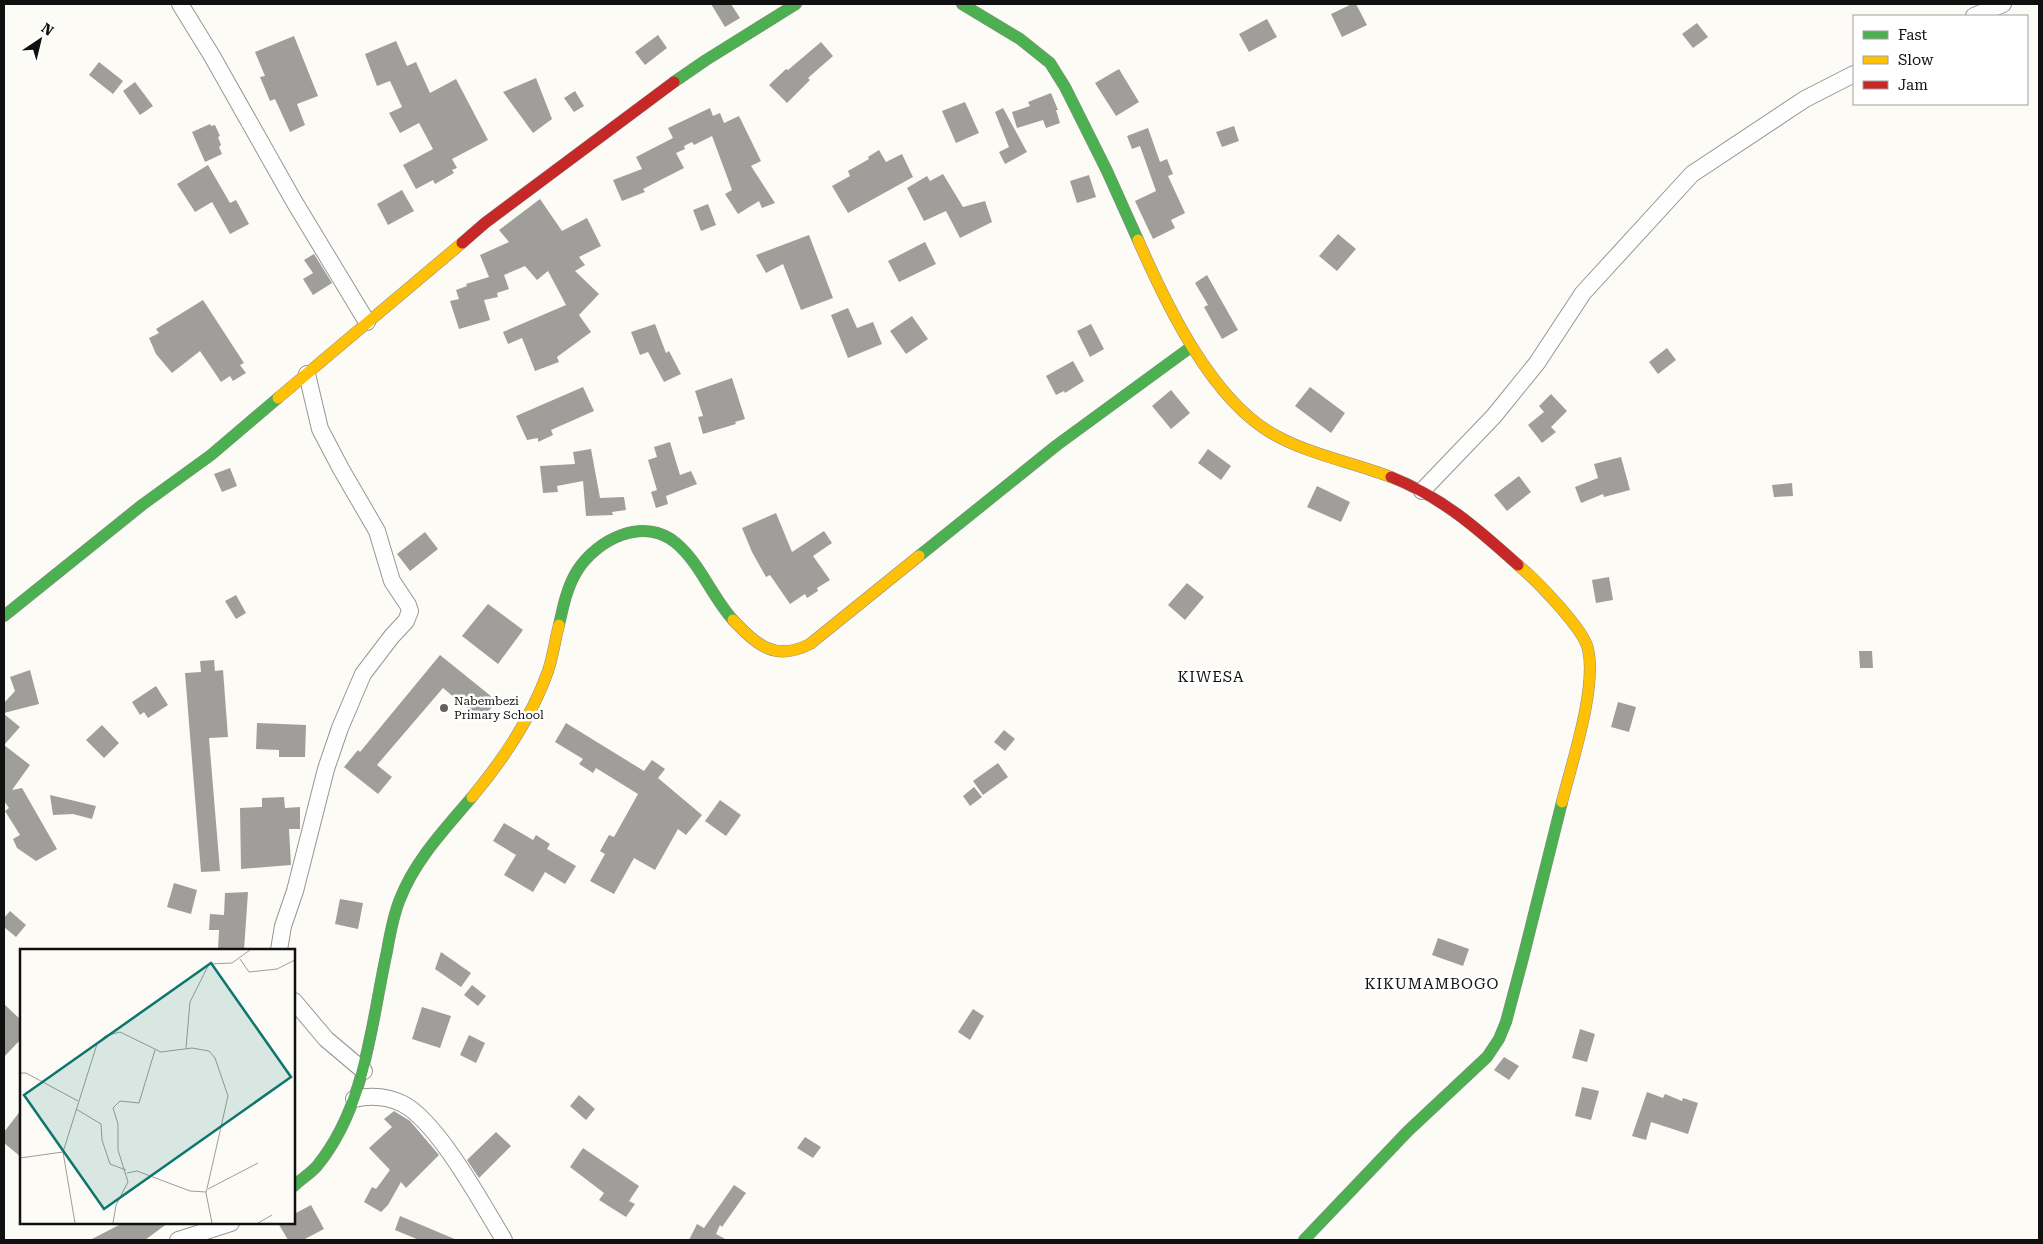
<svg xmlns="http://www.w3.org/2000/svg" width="2043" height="1244" font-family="'Roboto Serif',serif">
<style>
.building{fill:#a09e9b}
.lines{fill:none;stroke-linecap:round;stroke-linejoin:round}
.street-casing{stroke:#969694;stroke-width:18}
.fast-casing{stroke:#8d8c8a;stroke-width:12}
.slow-casing{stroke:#8d8c8a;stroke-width:12}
.jam-casing{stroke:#8d8c8a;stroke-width:12}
.street{stroke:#fffefe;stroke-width:16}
.fast{stroke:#4caf50;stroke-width:11}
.slow{stroke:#ffc107;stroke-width:11}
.jam{stroke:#c62828;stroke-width:11}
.poi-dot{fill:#636260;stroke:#fff;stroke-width:2}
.labels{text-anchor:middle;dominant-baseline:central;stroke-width:5;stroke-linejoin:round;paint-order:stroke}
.poi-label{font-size:12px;fill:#101010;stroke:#fff;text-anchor:start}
.quarter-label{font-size:15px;letter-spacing:1px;fill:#101010;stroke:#fff}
.inset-road{fill:none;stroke:#9e9d9a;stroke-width:1}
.view{fill:#0f766e;fill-opacity:0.15;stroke:#0f766e;stroke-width:2.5}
.inset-edge{fill:none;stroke:#101010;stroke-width:2.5}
</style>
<rect width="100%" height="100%" fill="#fcfbf6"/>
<path class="building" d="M 711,4 L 731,4 L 740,18 L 725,27 Z
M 1352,4 L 1356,4 L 1367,25 L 1342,37 L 1331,14 Z
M 1267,19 L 1277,37 L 1249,52 L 1239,34 Z
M 1697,23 L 1708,37 L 1693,48 L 1682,34 Z
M 658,35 L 667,48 L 645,65 L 635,52 Z
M 294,36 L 318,96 L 297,104 L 305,125 L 290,132 L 275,99 L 270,101 L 260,77 L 265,76 L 255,52 Z
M 396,41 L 407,66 L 416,62 L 430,93 L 456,79 L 488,140 L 452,159 L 457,168 L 452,170 L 454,173 L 435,184 L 433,180 L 416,189 L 403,165 L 433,149 L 419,123 L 400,133 L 389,113 L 402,107 L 390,81 L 377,86 L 365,54 Z
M 821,42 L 833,56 L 808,78 L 810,80 L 787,103 L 769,85 L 786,69 L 788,70 Z
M 99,62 L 123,81 L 113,94 L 89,75 Z
M 1119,69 L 1139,102 L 1116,116 L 1095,83 Z
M 536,78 L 552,119 L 533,133 L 503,92 Z
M 135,82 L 153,106 L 140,115 L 123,91 Z
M 575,91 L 584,106 L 574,112 L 564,98 Z
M 1051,93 L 1058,110 L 1056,110 L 1060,123 L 1046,128 L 1043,120 L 1017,128 L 1012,112 L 1030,106 L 1028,102 Z
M 965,102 L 979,133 L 956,143 L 942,111 Z
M 710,108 L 713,116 L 720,113 L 724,123 L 739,116 L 761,161 L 751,166 L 775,203 L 762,208 L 759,201 L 738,214 L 725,194 L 732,190 L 712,136 L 694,145 L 692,142 L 684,146 L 685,149 L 676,153 L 684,168 L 643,189 L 645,192 L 622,201 L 613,180 L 642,169 L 636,157 L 673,138 L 668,128 Z
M 1003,108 L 1027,152 L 1005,164 L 999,152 L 1009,147 L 995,112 Z
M 210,124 L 211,126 L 215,125 L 220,136 L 218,137 L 221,145 L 219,147 L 222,154 L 205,162 L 192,132 Z
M 1234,126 L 1239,141 L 1222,147 L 1216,132 Z
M 1148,128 L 1160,162 L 1167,159 L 1173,174 L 1168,176 L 1185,213 L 1171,220 L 1175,228 L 1153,239 L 1135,201 L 1156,191 L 1140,146 L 1132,149 L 1127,136 Z
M 879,150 L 886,162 L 902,154 L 913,177 L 848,213 L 832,186 L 850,176 L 848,171 L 869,159 L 868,157 Z
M 208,165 L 230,203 L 236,200 L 249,224 L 230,234 L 212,202 L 195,212 L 177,184 Z
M 943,174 L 963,207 L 985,201 L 992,222 L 960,238 L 946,211 L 924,221 L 907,188 L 927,176 L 930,181 Z
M 1089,175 L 1096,197 L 1077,203 L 1070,181 Z
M 402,190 L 414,211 L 388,225 L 377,204 Z
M 540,199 L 562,231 L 587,218 L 601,246 L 579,257 L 585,265 L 575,271 L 599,294 L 579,315 L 591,332 L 557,357 L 559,362 L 535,371 L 522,338 L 508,344 L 503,332 L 566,305 L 548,271 L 537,280 L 525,266 L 504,275 L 509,289 L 497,293 L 498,297 L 484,300 L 490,320 L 459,329 L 450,301 L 459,299 L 456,290 L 467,286 L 466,284 L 489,277 L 480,255 L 509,242 L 499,230 Z
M 708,204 L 716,225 L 701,231 L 693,210 Z
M 1338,234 L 1356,249 L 1337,271 L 1319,256 Z
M 809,235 L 833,298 L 801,310 L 783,264 L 766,273 L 756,255 Z
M 925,242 L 936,264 L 899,282 L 888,261 Z
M 314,254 L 332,283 L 313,295 L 303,279 L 313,273 L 304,260 Z
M 1207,275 L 1238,330 L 1222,339 L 1204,307 L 1208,305 L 1195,283 Z
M 203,300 L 244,363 L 240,365 L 246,373 L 233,381 L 230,376 L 221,382 L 200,351 L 172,373 L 156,354 L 149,338 L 159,333 L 156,329 Z
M 848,308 L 857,328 L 873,322 L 882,344 L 848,358 L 831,315 Z
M 912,316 L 928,339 L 906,354 L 890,331 Z
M 655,324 L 666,353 L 669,351 L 681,374 L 664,382 L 648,352 L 640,355 L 631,332 Z
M 1091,324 L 1104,349 L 1090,357 L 1077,331 Z
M 1667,348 L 1676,360 L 1658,374 L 1649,362 Z
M 1073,361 L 1084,381 L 1065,393 L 1064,391 L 1056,395 L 1046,376 Z
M 732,378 L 745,419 L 735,422 L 736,424 L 703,434 L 698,417 L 703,416 L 695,391 Z
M 583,387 L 594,411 L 551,430 L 553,435 L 538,442 L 538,438 L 527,440 L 516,416 Z
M 1310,387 L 1345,413 L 1331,433 L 1295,406 Z
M 1171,390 L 1190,413 L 1171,429 L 1152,406 Z
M 1551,394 L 1567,411 L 1551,427 L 1556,432 L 1542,443 L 1528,425 L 1544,412 L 1539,406 Z
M 670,442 L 680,475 L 691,471 L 697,484 L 666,496 L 668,504 L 656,508 L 651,492 L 657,490 L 648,460 L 657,457 L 654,447 Z
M 591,449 L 600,498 L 624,497 L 626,510 L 612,512 L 613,515 L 586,516 L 583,481 L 557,486 L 558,492 L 543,493 L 540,466 L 575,464 L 573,452 Z
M 1208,449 L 1231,466 L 1221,480 L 1198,463 Z
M 1621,457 L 1630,490 L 1604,497 L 1603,494 L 1581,503 L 1575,487 L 1598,478 L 1594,464 Z
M 230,468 L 237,486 L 222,492 L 214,474 Z
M 1519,476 L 1531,492 L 1507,511 L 1494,495 Z
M 1792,483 L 1793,496 L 1774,497 L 1772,485 Z
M 1317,486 L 1350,502 L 1341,522 L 1307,507 Z
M 776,513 L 792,552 L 824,531 L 832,543 L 813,556 L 830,580 L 817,588 L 818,591 L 807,598 L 805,594 L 790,604 L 770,575 L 766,577 L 752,552 L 742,528 Z
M 425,532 L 438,549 L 410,571 L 397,554 Z
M 1609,577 L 1613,600 L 1596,603 L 1592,580 Z
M 1187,583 L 1204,597 L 1185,620 L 1168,605 Z
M 236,595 L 246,613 L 236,619 L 225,601 Z
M 488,604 L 523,630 L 498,664 L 462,636 Z
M 1859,651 L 1872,651 L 1873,668 L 1860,668 Z
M 440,655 L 497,701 L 481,720 L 443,688 L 377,765 L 392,777 L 378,794 L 344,767 L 358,750 L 360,752 Z
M 214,660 L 215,671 L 223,670 L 228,737 L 209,738 L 220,871 L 201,872 L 185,673 L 201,672 L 200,661 Z
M 30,670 L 39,704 L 4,713 L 4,703 L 15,691 L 10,677 Z
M 156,686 L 168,705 L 148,718 L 144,712 L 140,715 L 132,702 Z
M 1618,702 L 1636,707 L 1629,732 L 1611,727 Z
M 4,714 L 20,727 L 4,745 Z
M 257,723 L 306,725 L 305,757 L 279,757 L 279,750 L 256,749 Z
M 566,723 L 644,771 L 652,760 L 665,769 L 658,778 L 702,815 L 686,835 L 678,829 L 655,870 L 634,858 L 614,894 L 590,881 L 605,854 L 600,851 L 609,835 L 614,837 L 638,794 L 596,768 L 593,773 L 579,764 L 583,759 L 555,742 Z
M 102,725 L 119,743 L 104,758 L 86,740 Z
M 1004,730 L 1015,739 L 1005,751 L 994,742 Z
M 4,745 L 30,765 L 12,790 L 22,788 L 57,849 L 36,861 L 17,848 L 13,839 L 20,835 L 5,811 L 9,808 L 4,801 Z
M 998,763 L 1008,777 L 983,795 L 973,781 Z
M 974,787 L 982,797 L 970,806 L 963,796 Z
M 50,795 L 96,806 L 92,819 L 73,814 L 53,815 Z
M 284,797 L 285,808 L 300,807 L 300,829 L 289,829 L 291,865 L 241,869 L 240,808 L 262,807 L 262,798 Z
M 720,800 L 741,815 L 726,836 L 705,821 Z
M 504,823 L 533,840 L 536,835 L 550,844 L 547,849 L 576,866 L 565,884 L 545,872 L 533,892 L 504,875 L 516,855 L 493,841 Z
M 174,883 L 197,890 L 191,914 L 167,907 Z
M 248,892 L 244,950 L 218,950 L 219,930 L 209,930 L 210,914 L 224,915 L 225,893 Z
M 340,899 L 363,903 L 358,929 L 335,924 Z
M 10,911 L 26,925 L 16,937 L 4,927 L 4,918 Z
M 1438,938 L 1469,949 L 1463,966 L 1432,955 Z
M 441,952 L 471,973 L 461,987 L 435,969 Z
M 472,985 L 486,996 L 478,1006 L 464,995 Z
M 4,1004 L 21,1020 L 21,1039 L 4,1057 Z
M 422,1007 L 451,1016 L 440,1048 L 412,1039 Z
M 973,1009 L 984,1016 L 970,1040 L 958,1032 Z
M 1580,1029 L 1595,1034 L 1587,1062 L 1572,1058 Z
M 469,1035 L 485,1043 L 476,1063 L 460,1055 Z
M 1504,1057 L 1519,1066 L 1509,1080 L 1494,1070 Z
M 1582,1087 L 1599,1091 L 1591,1120 L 1575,1116 Z
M 1647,1092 L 1663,1098 L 1665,1094 L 1682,1101 L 1683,1098 L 1698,1103 L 1688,1134 L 1651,1122 L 1646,1140 L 1632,1136 Z
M 579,1095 L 595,1109 L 586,1120 L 570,1106 Z
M 21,1110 L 21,1157 L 4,1143 L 4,1132 Z
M 394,1111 L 410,1121 L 439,1155 L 406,1188 L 401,1182 L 388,1205 L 381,1212 L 364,1202 L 372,1187 L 376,1189 L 390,1170 L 369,1148 L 392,1127 L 384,1119 Z
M 496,1132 L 511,1146 L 479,1178 L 467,1160 Z
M 805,1137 L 821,1147 L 813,1158 L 797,1148 Z
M 583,1148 L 639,1186 L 629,1201 L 635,1204 L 626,1217 L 599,1200 L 604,1193 L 570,1167 Z
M 734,1185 L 746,1193 L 722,1227 L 720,1225 L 716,1234 L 727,1240 L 689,1240 L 697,1224 L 704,1228 Z
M 311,1205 L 324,1229 L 303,1240 L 288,1240 L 278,1223 L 294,1223 L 294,1214 Z
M 400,1216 L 457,1240 L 419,1240 L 395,1230 Z
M 123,1223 L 168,1223 L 145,1240 L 90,1240 Z"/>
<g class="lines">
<defs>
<path id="street" d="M 180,4 L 212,56 L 295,203 L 367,322
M 1974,16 L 2003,4
M 1422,491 L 1494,416 L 1537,363 L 1583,293 L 1692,174 L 1805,99 L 1854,74
M 279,950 L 283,926 L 295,891 L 326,769 L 340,728 L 363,674 L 392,636 L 406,621 L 410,611 L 408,605 L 392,581 L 377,531 L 341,469 L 320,429 L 307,374
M 294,1001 L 326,1039 L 364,1071
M 354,1099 C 371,1095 387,1096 403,1104 C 438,1122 483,1205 504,1240
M 178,1240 L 231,1223"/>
<path id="fast" d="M 962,4 L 1020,39 L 1050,63 L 1065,87 L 1107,171 L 1138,240
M 674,82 L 706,60 L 796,4
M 919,556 L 1057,445 L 1191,347
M 4,616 L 142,505 L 211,455 L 278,398
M 559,625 C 563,607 567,587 577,571 C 597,539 644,516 676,543 C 700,563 712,597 733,620
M 294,1186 C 301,1179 310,1174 317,1166 C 366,1106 371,1024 387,951 C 390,934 393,916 400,899 C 415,860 445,829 472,797
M 1304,1240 L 1408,1131 L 1487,1057 L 1499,1039 L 1506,1022 L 1523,958 L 1562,802"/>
<path id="slow" d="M 1138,240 C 1166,304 1211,399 1273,434 C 1310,455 1352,462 1391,477
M 278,398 L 462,243
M 1518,565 C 1535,579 1584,629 1588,649 C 1597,688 1572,762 1562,802
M 733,620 C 757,645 775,662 810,644 L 919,556
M 472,797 C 503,760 532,716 548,671 C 553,656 555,640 559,625"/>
<path id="jam" d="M 462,243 L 485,223 L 674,82
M 1391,477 C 1442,497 1478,529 1518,565"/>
</defs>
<use href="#street" class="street-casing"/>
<use href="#fast" class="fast-casing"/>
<use href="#slow" class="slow-casing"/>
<use href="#jam" class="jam-casing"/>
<use href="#street" class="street"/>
<use href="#fast" class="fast"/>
<use href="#slow" class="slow"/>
<use href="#jam" class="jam"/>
</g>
<circle class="poi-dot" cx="444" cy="708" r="5"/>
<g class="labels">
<g class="poi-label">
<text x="454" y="701">Nabembezi<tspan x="454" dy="14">Primary School</tspan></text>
</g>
<g class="quarter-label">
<text x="1211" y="677">KIWESA</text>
<text x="1432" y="984">KIKUMAMBOGO</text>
</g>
</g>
<g transform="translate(20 949)">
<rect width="275" height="275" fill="#fcfbf6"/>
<path class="inset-road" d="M 220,10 L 229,23 L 257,20 L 275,11M 166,99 L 170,53 L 189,15 L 212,14 L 230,1M 0,124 L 6,124 L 58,152M 56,160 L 81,175 L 82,191 L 90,215 L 106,221M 0,209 L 43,203M 107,224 L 117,222 L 170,242 L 186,243M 188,240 L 238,214M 55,274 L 43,203 L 77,95 L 85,87 L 100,83 L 141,103 L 172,99 L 189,102 L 195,109 L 208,147 L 186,244 L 192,274M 93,274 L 96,256 L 108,233 L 98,201 L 98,175 L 93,159 L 100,152 L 119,154 L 135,101M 238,274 L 252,266"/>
<path class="view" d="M 191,14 L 271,128 L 84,260 L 4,146 Z"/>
<rect width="275" height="275" class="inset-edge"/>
</g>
<rect width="2043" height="1244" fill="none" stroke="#101010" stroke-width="10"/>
<rect x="1853" y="15" width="175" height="90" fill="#ffffff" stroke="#9f9f9f"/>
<rect x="1863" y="31" width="25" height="8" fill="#4caf50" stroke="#9f9f9f"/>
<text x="1898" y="40" font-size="15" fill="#101010">Fast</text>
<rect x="1863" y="56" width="25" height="8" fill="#ffc107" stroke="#9f9f9f"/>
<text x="1898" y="65" font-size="15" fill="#101010">Slow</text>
<rect x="1863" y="81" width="25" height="8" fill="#c62828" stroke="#9f9f9f"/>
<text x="1898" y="90" font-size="15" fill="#101010">Jam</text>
<g transform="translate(40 40) rotate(35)" stroke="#ffffff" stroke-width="4" paint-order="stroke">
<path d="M0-4L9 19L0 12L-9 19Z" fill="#101010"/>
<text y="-8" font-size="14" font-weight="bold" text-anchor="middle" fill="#101010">N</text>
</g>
</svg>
